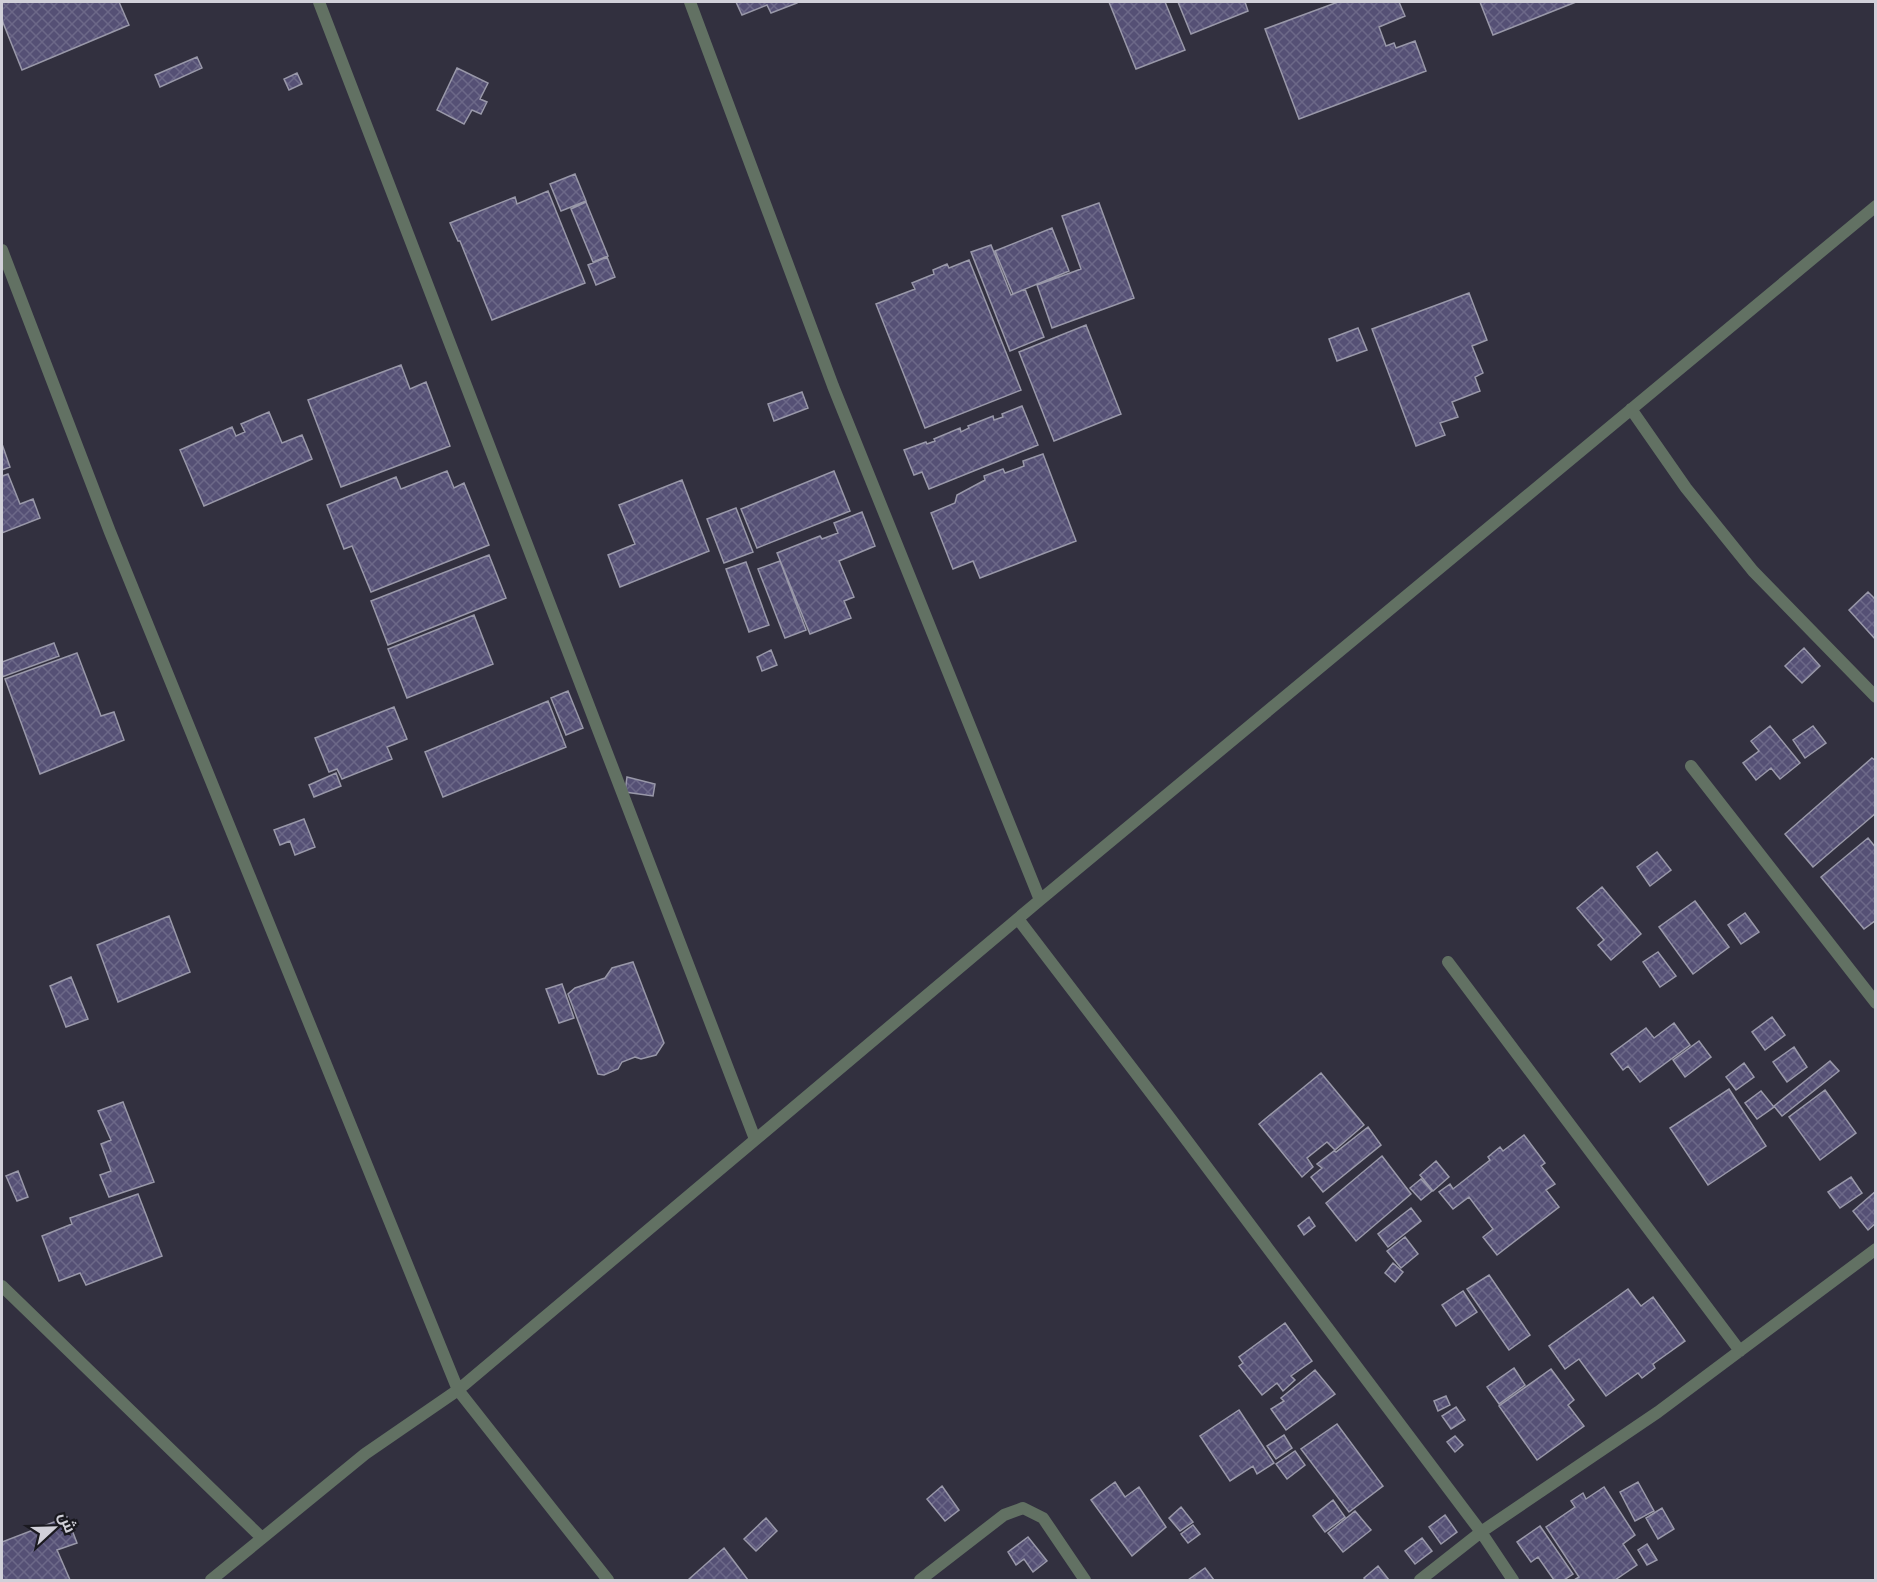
<svg xmlns="http://www.w3.org/2000/svg" width="1877" height="1582" font-family="'Roboto Condensed',Cairo,sans-serif">
<style>
.building{fill:url(#building-cross-hatch);stroke:#9998a9;stroke-width:1.5}
.lines{fill:none;stroke-linecap:round;stroke-linejoin:round}
.street{stroke:#627163;stroke-width:12}
</style>
<defs>
<pattern id="building-cross-hatch" width="8" height="8" patternUnits="userSpaceOnUse" patternTransform="scale(1.5)"><rect width="8" height="8" fill="#555075"/><path d="M0 0l8 8M0 8l8-8" fill="none" stroke="#6c6888"/></pattern>
</defs>
<rect width="100%" height="100%" fill="#32303f"/>
<path class="building" d="M 2,2 L 119,2 L 129,25 L 22,70 L 2,20 Z
M 736,2 L 797,2 L 797,3 L 771,13 L 767,5 L 742,15 Z
M 1109,2 L 1165,2 L 1185,50 L 1136,69 Z
M 1178,2 L 1245,2 L 1248,11 L 1191,34 Z
M 1338,2 L 1399,2 L 1405,16 L 1379,27 L 1386,46 L 1394,43 L 1396,48 L 1415,41 L 1426,71 L 1299,119 L 1265,29 Z
M 1480,2 L 1576,2 L 1493,35 Z
M 197,57 L 202,68 L 160,87 L 155,75 Z
M 457,68 L 488,83 L 480,99 L 487,102 L 481,114 L 472,110 L 464,124 L 437,110 Z
M 297,73 L 302,84 L 289,90 L 284,79 Z
M 575,174 L 586,201 L 561,211 L 550,184 Z
M 548,191 L 585,283 L 492,320 L 460,241 L 458,241 L 450,223 L 515,197 L 517,204 Z
M 586,202 L 608,256 L 593,262 L 571,209 Z
M 1099,203 L 1134,298 L 1052,328 L 1037,285 L 1081,269 L 1062,216 Z
M 1052,228 L 1069,271 L 1013,294 L 995,251 Z
M 991,245 L 1011,295 L 1025,289 L 1044,337 L 1010,351 L 971,252 Z
M 607,257 L 615,277 L 596,285 L 588,265 Z
M 969,260 L 1021,390 L 925,428 L 876,304 L 915,289 L 912,283 L 934,274 L 933,270 L 947,264 L 949,268 Z
M 1469,293 L 1487,340 L 1472,346 L 1483,373 L 1475,377 L 1480,391 L 1452,402 L 1458,417 L 1440,423 L 1445,435 L 1416,446 L 1372,329 Z
M 1086,325 L 1121,414 L 1054,441 L 1019,352 Z
M 1358,328 L 1367,350 L 1337,361 L 1329,339 Z
M 401,365 L 410,389 L 426,382 L 450,446 L 341,487 L 308,400 Z
M 802,392 L 808,408 L 774,421 L 768,404 Z
M 1022,406 L 1038,445 L 929,489 L 922,472 L 914,475 L 904,450 L 926,442 L 927,444 L 935,441 L 934,439 L 960,428 L 961,432 L 969,428 L 968,426 L 993,416 L 994,420 L 1003,417 L 1002,414 Z
M 269,412 L 282,443 L 302,435 L 312,459 L 204,506 L 180,450 L 232,427 L 236,436 L 245,432 L 241,424 Z
M 2,444 L 10,467 L 2,470 Z
M 1043,454 L 1076,541 L 980,578 L 973,561 L 953,569 L 931,513 L 955,503 L 957,495 L 985,480 L 984,476 L 1003,469 L 1005,473 L 1024,466 L 1023,461 Z
M 447,471 L 454,488 L 464,483 L 489,545 L 371,592 L 352,546 L 344,549 L 327,505 L 396,477 L 401,489 Z
M 834,471 L 850,511 L 757,548 L 741,509 Z
M 8,474 L 20,504 L 33,499 L 40,518 L 2,533 L 2,476 Z
M 682,480 L 709,551 L 620,587 L 608,555 L 635,544 L 619,505 Z
M 736,508 L 753,552 L 724,563 L 707,519 Z
M 862,512 L 875,546 L 839,561 L 854,597 L 844,601 L 851,618 L 810,634 L 777,553 L 820,536 L 822,539 L 838,533 L 834,523 Z
M 489,555 L 506,598 L 388,645 L 371,601 Z
M 780,561 L 806,630 L 785,638 L 758,569 Z
M 746,562 L 769,625 L 749,632 L 726,569 Z
M 1868,592 L 1876,600 L 1876,640 L 1849,610 Z
M 474,615 L 493,664 L 407,698 L 388,649 Z
M 54,643 L 59,656 L 2,677 L 2,662 Z
M 1804,648 L 1820,666 L 1802,683 L 1785,666 Z
M 771,650 L 777,665 L 762,671 L 757,657 Z
M 77,653 L 101,716 L 114,712 L 124,740 L 40,774 L 5,679 Z
M 568,691 L 583,728 L 566,735 L 551,698 Z
M 548,701 L 566,747 L 443,797 L 425,752 Z
M 394,707 L 407,739 L 387,747 L 392,759 L 342,779 L 337,769 L 329,772 L 315,738 Z
M 1770,726 L 1800,763 L 1780,779 L 1771,768 L 1756,780 L 1743,763 L 1759,751 L 1751,741 Z
M 1813,726 L 1826,743 L 1805,758 L 1793,740 Z
M 1872,758 L 1876,761 L 1876,813 L 1813,867 L 1785,834 Z
M 336,773 L 341,786 L 314,797 L 309,785 Z
M 627,777 L 655,784 L 653,796 L 625,792 Z
M 304,819 L 315,847 L 295,855 L 290,841 L 280,845 L 274,830 Z
M 1868,838 L 1876,848 L 1876,920 L 1864,929 L 1821,877 Z
M 1657,852 L 1671,870 L 1650,886 L 1637,867 Z
M 1602,887 L 1641,934 L 1611,960 L 1598,945 L 1604,940 L 1577,908 Z
M 1695,901 L 1729,947 L 1693,974 L 1659,927 Z
M 1745,913 L 1759,932 L 1741,944 L 1728,925 Z
M 169,916 L 190,972 L 118,1002 L 97,945 Z
M 1658,952 L 1676,976 L 1660,987 L 1643,962 Z
M 633,962 L 664,1043 L 656,1055 L 641,1059 L 635,1057 L 622,1062 L 618,1069 L 604,1075 L 598,1074 L 568,994 L 575,988 L 605,978 L 612,968 Z
M 71,977 L 88,1019 L 66,1027 L 50,986 Z
M 562,984 L 574,1018 L 559,1023 L 546,989 Z
M 1772,1017 L 1785,1035 L 1765,1050 L 1752,1032 Z
M 1674,1023 L 1690,1045 L 1640,1082 L 1628,1066 L 1623,1070 L 1611,1054 L 1646,1028 L 1654,1038 Z
M 1699,1041 L 1711,1057 L 1685,1077 L 1673,1060 Z
M 1794,1047 L 1807,1067 L 1787,1082 L 1773,1062 Z
M 1830,1061 L 1839,1071 L 1782,1116 L 1774,1106 Z
M 1744,1063 L 1754,1077 L 1736,1090 L 1726,1077 Z
M 1321,1073 L 1364,1125 L 1335,1150 L 1327,1142 L 1307,1158 L 1313,1167 L 1302,1177 L 1259,1124 Z
M 1729,1089 L 1766,1146 L 1708,1185 L 1670,1128 Z
M 1825,1090 L 1856,1133 L 1820,1160 L 1789,1117 Z
M 1761,1091 L 1774,1107 L 1757,1119 L 1745,1103 Z
M 123,1102 L 154,1182 L 109,1197 L 100,1175 L 111,1171 L 101,1144 L 111,1140 L 98,1111 Z
M 1368,1127 L 1381,1145 L 1323,1192 L 1311,1177 L 1322,1168 L 1317,1164 L 1334,1151 L 1336,1152 Z
M 1524,1135 L 1545,1163 L 1541,1166 L 1555,1184 L 1546,1190 L 1559,1207 L 1497,1255 L 1483,1237 L 1493,1229 L 1469,1197 L 1453,1209 L 1439,1192 L 1450,1184 L 1453,1189 L 1490,1160 L 1488,1157 L 1500,1147 L 1503,1151 Z
M 1382,1156 L 1411,1194 L 1356,1241 L 1326,1203 Z
M 1436,1161 L 1449,1177 L 1433,1191 L 1420,1175 Z
M 18,1171 L 28,1197 L 17,1201 L 6,1176 Z
M 1851,1177 L 1862,1193 L 1840,1208 L 1828,1192 Z
M 1421,1179 L 1432,1191 L 1421,1200 L 1410,1188 Z
M 1876,1191 L 1876,1223 L 1868,1230 L 1853,1211 Z
M 138,1194 L 162,1256 L 86,1285 L 80,1273 L 59,1281 L 42,1236 L 72,1224 L 70,1218 Z
M 1411,1208 L 1421,1221 L 1388,1247 L 1378,1234 Z
M 1309,1217 L 1315,1226 L 1304,1235 L 1298,1226 Z
M 1405,1237 L 1418,1254 L 1401,1268 L 1387,1251 Z
M 1393,1263 L 1403,1272 L 1395,1282 L 1385,1273 Z
M 1489,1275 L 1530,1335 L 1509,1350 L 1467,1289 Z
M 1628,1289 L 1641,1306 L 1653,1297 L 1685,1341 L 1653,1364 L 1655,1368 L 1642,1378 L 1638,1373 L 1606,1396 L 1579,1359 L 1565,1369 L 1549,1346 Z
M 1463,1291 L 1477,1312 L 1456,1326 L 1442,1305 Z
M 1285,1323 L 1312,1361 L 1291,1376 L 1295,1380 L 1283,1391 L 1277,1383 L 1262,1395 L 1239,1366 L 1243,1363 L 1239,1357 Z
M 1514,1368 L 1525,1385 L 1499,1404 L 1487,1387 Z
M 1551,1369 L 1574,1400 L 1568,1405 L 1584,1426 L 1537,1460 L 1499,1406 Z
M 1315,1370 L 1335,1394 L 1286,1430 L 1271,1409 L 1284,1401 L 1281,1398 Z
M 1446,1396 L 1450,1405 L 1438,1411 L 1434,1401 Z
M 1456,1407 L 1465,1420 L 1451,1429 L 1442,1416 Z
M 1239,1410 L 1274,1463 L 1257,1474 L 1253,1466 L 1230,1481 L 1200,1436 Z
M 1337,1424 L 1383,1486 L 1349,1512 L 1301,1449 Z
M 1284,1435 L 1292,1448 L 1276,1459 L 1267,1446 Z
M 1455,1436 L 1463,1445 L 1455,1452 L 1447,1442 Z
M 1295,1451 L 1305,1465 L 1287,1479 L 1276,1464 Z
M 1115,1482 L 1125,1497 L 1139,1487 L 1166,1527 L 1132,1556 L 1091,1500 Z
M 1638,1482 L 1654,1511 L 1635,1521 L 1620,1492 Z
M 942,1486 L 959,1510 L 945,1521 L 927,1499 Z
M 1604,1487 L 1635,1535 L 1623,1544 L 1637,1565 L 1615,1580 L 1574,1580 L 1579,1577 L 1546,1527 L 1575,1507 L 1571,1501 L 1583,1493 L 1586,1499 Z
M 1333,1500 L 1345,1517 L 1325,1532 L 1313,1516 Z
M 1181,1507 L 1193,1522 L 1180,1531 L 1169,1518 Z
M 1662,1508 L 1674,1529 L 1658,1539 L 1646,1518 Z
M 1355,1511 L 1371,1530 L 1343,1552 L 1328,1533 Z
M 1445,1515 L 1457,1532 L 1441,1544 L 1429,1527 Z
M 67,1517 L 77,1543 L 57,1550 L 70,1580 L 2,1580 L 2,1542 Z
M 766,1518 L 777,1531 L 756,1551 L 744,1539 Z
M 1193,1525 L 1200,1534 L 1188,1543 L 1181,1534 Z
M 1540,1526 L 1573,1574 L 1564,1580 L 1554,1580 L 1538,1557 L 1531,1562 L 1517,1542 Z
M 1028,1537 L 1047,1561 L 1033,1572 L 1024,1559 L 1016,1565 L 1008,1552 Z
M 1422,1538 L 1432,1551 L 1415,1564 L 1405,1551 Z
M 1647,1544 L 1657,1560 L 1647,1565 L 1638,1550 Z
M 724,1548 L 748,1580 L 688,1580 Z
M 1378,1566 L 1389,1580 L 1366,1580 L 1364,1578 Z
M 1205,1568 L 1214,1580 L 1188,1580 Z"/>
<g class="lines">
<path class="street" d="M 319,2 L 755,1139
M 690,2 L 833,386 L 1040,900
M 2,250 L 110,532 L 458,1390 L 608,1580
M 1631,409 L 1686,488 L 1753,571 L 1876,697
M 1691,766 L 1876,1003
M 1018,919 L 1167,1114 L 1481,1532 L 1513,1580
M 1448,962 L 1740,1351
M 2,1286 L 262,1538
M 211,1580 L 365,1454 L 458,1390 L 1040,900 L 1876,206
M 920,1580 L 1004,1515 L 1023,1508 L 1043,1518 L 1085,1580
M 1420,1580 L 1481,1532 L 1658,1412 L 1876,1249"/>
</g>
<rect width="1877" height="1582" fill="none" stroke="#d1d0d9" stroke-width="6"/>
<g transform="translate(54 1528) rotate(68)" stroke="#1a1920" stroke-width="4.5" paint-order="stroke">
<path d="M0-4.5L10 22L0 15L-10 22Z" fill="#d1d0d9"/>
<text y="-9" font-size="16" font-weight="bold" text-anchor="middle" fill="#d1d0d9">ش</text>
</g>
</svg>
